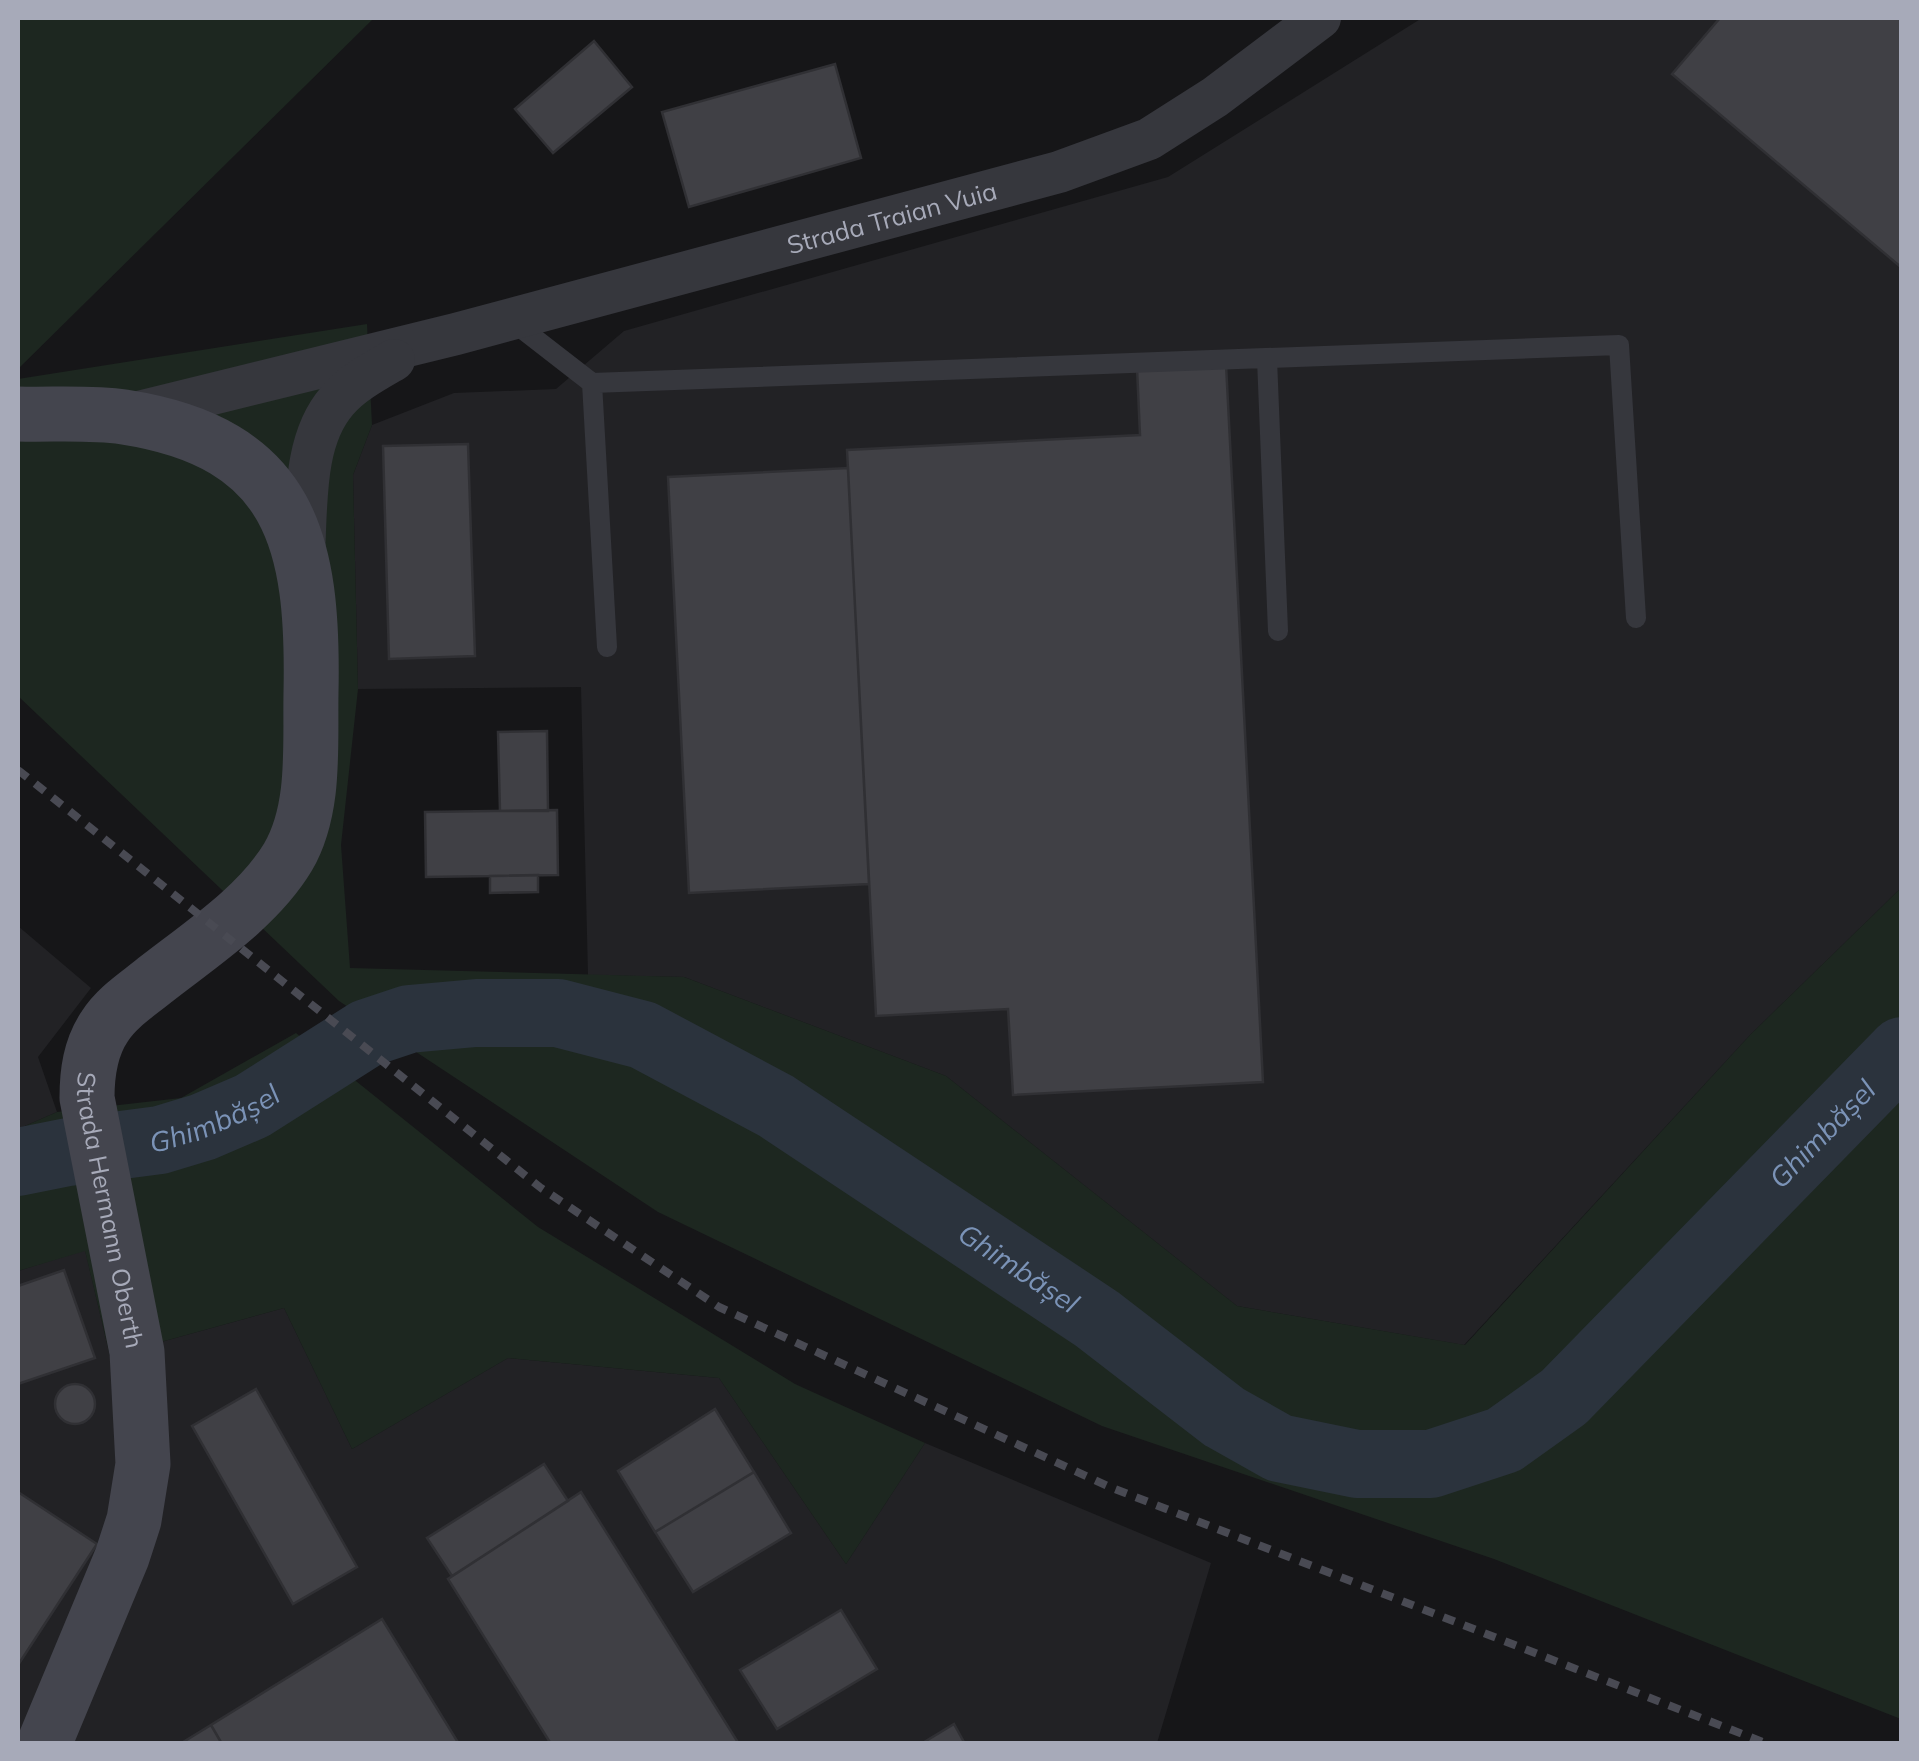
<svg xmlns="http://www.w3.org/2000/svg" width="1919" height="1761" font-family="Mulish,sans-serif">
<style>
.built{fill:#222225}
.green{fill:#1d2720}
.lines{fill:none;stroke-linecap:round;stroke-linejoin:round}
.river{stroke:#2b333d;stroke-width:68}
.building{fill:#404045;stroke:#303034;stroke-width:2.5}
.lane{stroke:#36373d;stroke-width:20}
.street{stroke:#36373d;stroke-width:42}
.secondary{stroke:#44454e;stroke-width:55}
.rail{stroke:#494a53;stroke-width:8;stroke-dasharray:12 10;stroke-linecap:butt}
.labels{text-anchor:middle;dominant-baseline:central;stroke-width:8;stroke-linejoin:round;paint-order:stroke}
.street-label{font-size:25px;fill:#a7aab9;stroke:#111113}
.water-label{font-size:28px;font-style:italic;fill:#7b93b7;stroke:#111113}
</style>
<rect width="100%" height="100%" fill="#161618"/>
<path class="built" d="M 1422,18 L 1901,18 L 1901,888 L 1751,1034 L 1464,1345 L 1237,1306 L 946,1076 L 684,977 L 588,975 L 581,687 L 358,689 L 353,475 L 372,425 L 454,393 L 556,389 L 624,331 L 1168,177 Z
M 18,926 L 91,988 L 38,1057 L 57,1112 L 18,1129 Z
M 85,1250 L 110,1356 L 284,1308 L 352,1449 L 508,1358 L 719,1378 L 846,1564 L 925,1443 L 1211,1563 L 1157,1743 L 18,1743 L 18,1271 Z"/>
<path class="green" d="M 18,18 L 374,18 L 18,369 Z
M 367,324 L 372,425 L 353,475 L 358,689 L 341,845 L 350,968 L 684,977 L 946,1076 L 1237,1306 L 1465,1345 L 1751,1034 L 1901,888 L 1901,1719 L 1494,1559 L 1102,1426 L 658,1212 L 339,1001 L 18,696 L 18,379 Z
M 296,1033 L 538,1227 L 795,1384 L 925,1443 L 846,1564 L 719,1378 L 508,1358 L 352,1449 L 284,1308 L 110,1356 L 85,1251 L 18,1271 L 18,1129 L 57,1112 L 181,1098 Z"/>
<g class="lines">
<path class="river" id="s1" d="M 18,1162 L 68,1152 L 160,1140 L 203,1127 L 252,1106 L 367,1033 L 409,1019 L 476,1013 L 558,1013 L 643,1035 L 776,1106 L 1097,1319 L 1224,1417 L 1279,1448 L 1357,1464 L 1431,1464 L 1504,1440 L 1564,1397 L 1902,1051"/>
</g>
<path class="building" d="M 1720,18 L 1902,18 L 1902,268 L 1672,74 Z
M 594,41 L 632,87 L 553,153 L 515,109 Z
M 835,64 L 861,158 L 689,207 L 662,112 Z
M 1226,364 L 1263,1082 L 1013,1095 L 1008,1009 L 876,1016 L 847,450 L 1140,435 L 1137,368 Z
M 468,444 L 475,656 L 389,659 L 383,446 Z
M 848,468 L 869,884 L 689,893 L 668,477 Z
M 547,731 L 548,811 L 500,811 L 498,732 Z
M 557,810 L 558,875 L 426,877 L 425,812 Z
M 538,875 L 538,892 L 490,893 L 490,876 Z
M 64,1270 L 95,1358 L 18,1384 L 18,1286 Z
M55 1404a20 20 0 1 1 40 0a20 20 0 1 1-40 0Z
M 256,1389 L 357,1567 L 293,1604 L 192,1426 Z
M 715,1409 L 754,1472 L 655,1532 L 618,1471 Z
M 544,1464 L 568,1501 L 452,1576 L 427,1538 Z
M 754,1472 L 791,1533 L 693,1592 L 655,1532 Z
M 18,1492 L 97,1544 L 18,1665 Z
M 581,1492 L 739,1744 L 551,1744 L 448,1579 Z
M 841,1610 L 877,1669 L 777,1729 L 740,1670 Z
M 382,1619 L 459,1744 L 222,1744 L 211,1725 Z
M 954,1724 L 965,1744 L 921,1744 Z
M 211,1725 L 222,1744 L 180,1744 Z"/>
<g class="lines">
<path class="lane" d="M 512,321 L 592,383 L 1619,345 L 1636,618
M 1267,359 L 1278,631
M 592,383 L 607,647"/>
<g class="street">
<path id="s2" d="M 127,415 L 456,334 L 1059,172 L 1149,139 L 1215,97 L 1320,18"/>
<path d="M 304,553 C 307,504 303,440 337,401 C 351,384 375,371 394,360"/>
</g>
<path class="secondary" id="s3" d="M 18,414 C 52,415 90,412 124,417 C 292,443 314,542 311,693 C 310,746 316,809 288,857 C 258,907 201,944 155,980 C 138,994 117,1007 105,1026 C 90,1048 87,1073 87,1098 L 137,1352 L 143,1464 L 134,1520 L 122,1557 L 44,1744"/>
<path class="rail" d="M 18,770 L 541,1188 L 719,1307 L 1110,1487 L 1768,1744"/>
</g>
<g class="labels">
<g class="street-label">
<text stroke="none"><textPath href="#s2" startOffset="790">Strada Traian Vuia</textPath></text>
<text stroke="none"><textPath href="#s3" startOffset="1092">Strada Hermann Oberth</textPath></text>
</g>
<g class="water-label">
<text stroke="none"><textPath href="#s1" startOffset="202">Ghimbășel</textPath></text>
<text stroke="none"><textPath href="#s1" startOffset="2092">Ghimbășel</textPath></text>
<text stroke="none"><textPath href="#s1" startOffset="1102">Ghimbășel</textPath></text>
</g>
</g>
<rect width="1919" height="1761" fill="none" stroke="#a7aab9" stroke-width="40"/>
</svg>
